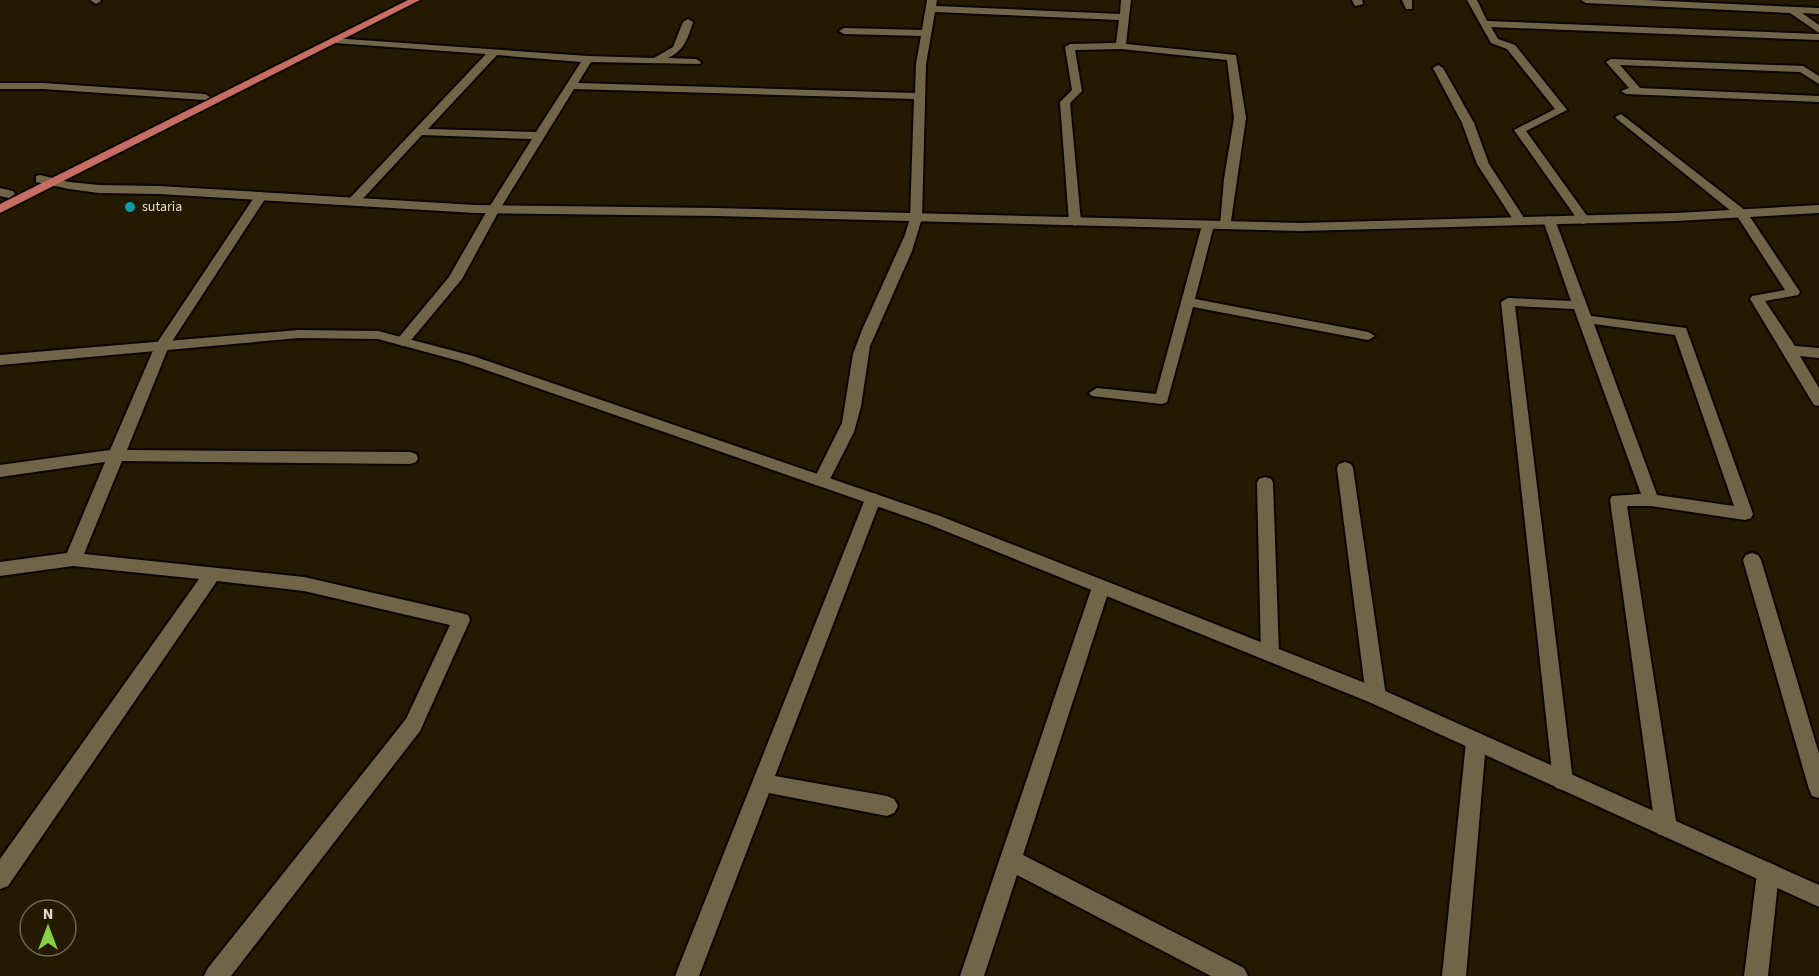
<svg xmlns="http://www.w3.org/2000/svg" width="1819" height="976" font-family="'Source Sans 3',sans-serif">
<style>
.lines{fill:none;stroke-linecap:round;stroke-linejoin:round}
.minor-casing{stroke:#0c0500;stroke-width:4}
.tertiary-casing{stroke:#0c0500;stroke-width:4}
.primary-casing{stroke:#0c0500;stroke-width:4}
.minor{fill:#706549;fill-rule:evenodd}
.tertiary{fill:#706549;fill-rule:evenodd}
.primary{fill:#c56e61;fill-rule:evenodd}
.culture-dot{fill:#0f9aa8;stroke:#231a01;stroke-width:2}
.labels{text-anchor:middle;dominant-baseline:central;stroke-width:4.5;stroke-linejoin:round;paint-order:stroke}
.far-poi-label{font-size:14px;fill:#e0dacb;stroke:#231a01;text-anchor:start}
</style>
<rect width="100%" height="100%" fill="#231a01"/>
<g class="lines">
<defs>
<path id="minor" d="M 90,0 L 100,0 L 101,1 L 96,4 Z
M 927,0 L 937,0 L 936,6 L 1120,14 L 1121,0 L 1131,0 L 1126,44 L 1236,55 L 1246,118 L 1230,228 L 1222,228 L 1220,225 L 1224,179 L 1234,118 L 1227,60 L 1121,49 L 1075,50 L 1082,91 L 1070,103 L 1081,222 L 1075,226 L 1069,222 L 1060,102 L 1072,90 L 1065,47 L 1070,44 L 1116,43 L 1119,20 L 935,12 L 926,64 L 922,218 L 912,251 L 870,346 L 861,406 L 854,432 L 827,485 L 815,485 L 813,481 L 842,423 L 853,354 L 862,330 L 905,235 L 910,218 L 914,99 L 574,89 L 500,209 L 462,279 L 407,345 L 402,346 L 395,342 L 449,277 L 488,209 L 532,139 L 422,135 L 357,205 L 349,205 L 349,199 L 486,54 L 335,43 L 332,42 L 332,38 L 588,56 L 654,58 L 673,47 L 683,22 L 688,19 L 693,22 C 688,38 684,51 668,58 L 696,59 L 701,62 L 700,64 L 591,62 L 578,83 L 915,93 L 916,64 L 921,36 L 844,34 L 839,31 L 844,28 L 922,30 ZM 497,55 L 581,62 L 536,132 L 428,129 Z
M 1352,0 L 1362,0 L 1363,4 L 1355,6 Z
M 1402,0 L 1412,0 L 1412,9 L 1406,9 Z
M 1467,0 L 1477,0 L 1487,21 L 1819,34 L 1819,40 L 1491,27 L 1498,39 L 1515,45 L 1567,110 L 1526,131 L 1590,220 L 1584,224 L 1580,223 L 1514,130 L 1555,109 L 1507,49 L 1491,43 Z
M 1581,0 L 1644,0 L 1819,8 L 1819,14 L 1802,13 L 1819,25 L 1819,33 L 1790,13 L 1586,3 Z
M 1611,59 L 1803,66 L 1819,76 L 1819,84 L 1800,72 L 1620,65 L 1640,88 L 1819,96 L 1819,102 L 1626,94 L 1621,91 L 1629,88 L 1606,62 Z
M 1438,65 L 1443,68 L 1474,123 L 1489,164 L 1526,221 L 1524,224 L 1516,224 L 1477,164 L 1462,123 L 1433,68 Z
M 0,83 L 43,83 L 205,94 L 210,97 L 205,100 L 43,89 L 0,89 Z
M 1621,114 L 1746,211 L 1800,292 L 1798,295 L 1765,301 L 1795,346 L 1819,348 L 1819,358 L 1800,356 L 1819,388 L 1819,406 L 1814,405 L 1750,299 L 1752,296 L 1785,290 L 1737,216 L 1617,119 L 1615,117 Z
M 0,188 L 13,191 L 15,194 L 9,198 L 0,196 Z
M 261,192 L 267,196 L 169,346 L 127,450 L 410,452 L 416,454 L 418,458 L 416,462 L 410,464 L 122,461 L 84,554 L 304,577 L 461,613 L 468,615 L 470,620 L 420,731 L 231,976 L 204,976 L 208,968 L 406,719 L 450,625 L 304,591 L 217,581 L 8,886 L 0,889 L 0,859 L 199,579 L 73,566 L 0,576 L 0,562 L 67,553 L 105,462 L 0,477 L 0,465 L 110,450 L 155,346 L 257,193 Z
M 1549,216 L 1555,220 L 1591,316 L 1686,328 L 1753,514 L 1751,518 L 1745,520 L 1651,506 L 1627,506 L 1677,827 L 1674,834 L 1666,837 L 1658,834 L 1655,827 L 1610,500 L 1612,496 L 1641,494 L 1574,309 L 1515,306 L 1573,781 L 1570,788 L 1563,790 L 1556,788 L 1553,781 L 1501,302 L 1508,298 L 1571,301 L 1543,220 ZM 1594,324 L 1675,335 L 1734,506 L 1657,495 Z
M 1208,221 L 1214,225 L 1195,299 L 1368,332 L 1375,336 L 1368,340 L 1193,307 L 1167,402 L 1162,404 L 1092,396 L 1089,393 L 1097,388 L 1156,394 L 1202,225 Z
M 1345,462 L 1351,464 L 1353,468 L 1386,696 L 1383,702 L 1376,704 L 1369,702 L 1366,696 L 1337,468 L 1339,464 Z
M 1265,477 L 1271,479 L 1273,483 L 1279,654 L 1277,659 L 1270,662 L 1263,659 L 1261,654 L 1257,483 L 1259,479 Z
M 873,493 L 879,495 L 881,499 L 775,776 L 887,796 L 894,799 L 898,806 L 894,813 L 887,816 L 769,793 L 699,976 L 675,976 L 865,499 L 867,495 Z
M 1752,553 L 1758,555 L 1761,560 L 1819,754 L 1819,798 L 1812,796 L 1809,789 L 1743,560 L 1746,555 Z
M 1101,580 L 1107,582 L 1110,587 L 1023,855 L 1244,968 L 1248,976 L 1211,976 L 1017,875 L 984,976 L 960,976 L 1092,587 L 1095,582 Z
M 1476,733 L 1483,736 L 1486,742 L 1466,976 L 1442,976 L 1466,742 L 1469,736 Z
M 1768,862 L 1776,866 L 1779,873 L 1768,976 L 1744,976 L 1757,873 L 1760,866 Z"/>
<path id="tertiary" d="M 40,175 L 69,182 L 99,185 L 159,186 L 475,205 L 716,208 L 1301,223 L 1676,213 L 1819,205 L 1819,213 L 1676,221 L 1301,231 L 716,216 L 475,213 L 159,194 L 99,193 L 69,189 L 36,182 L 36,176 Z
M 299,330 L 378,331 L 473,356 L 940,516 L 1383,690 L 1819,885 L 1819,907 L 1369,702 L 928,524 L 463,362 L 378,339 L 299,338 L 0,365 L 0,355 Z"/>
<path id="primary" d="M 408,0 L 420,0 L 0,213 L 0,204 Z"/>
</defs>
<use href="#minor" class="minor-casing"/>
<use href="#tertiary" class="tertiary-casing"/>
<use href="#primary" class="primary-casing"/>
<use href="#minor" class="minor"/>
<use href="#tertiary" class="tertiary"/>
<use href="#primary" class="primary"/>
</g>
<circle class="culture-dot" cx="130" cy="207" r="6"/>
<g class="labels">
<g class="far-poi-label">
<text x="142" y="207">sutaria</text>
</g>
</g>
<g transform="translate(48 928)"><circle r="28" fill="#231a01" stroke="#6f6752" stroke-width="1.5"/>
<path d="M0-4.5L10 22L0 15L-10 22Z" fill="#88cf49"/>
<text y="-9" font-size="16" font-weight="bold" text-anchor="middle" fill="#e0dacb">N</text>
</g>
</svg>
